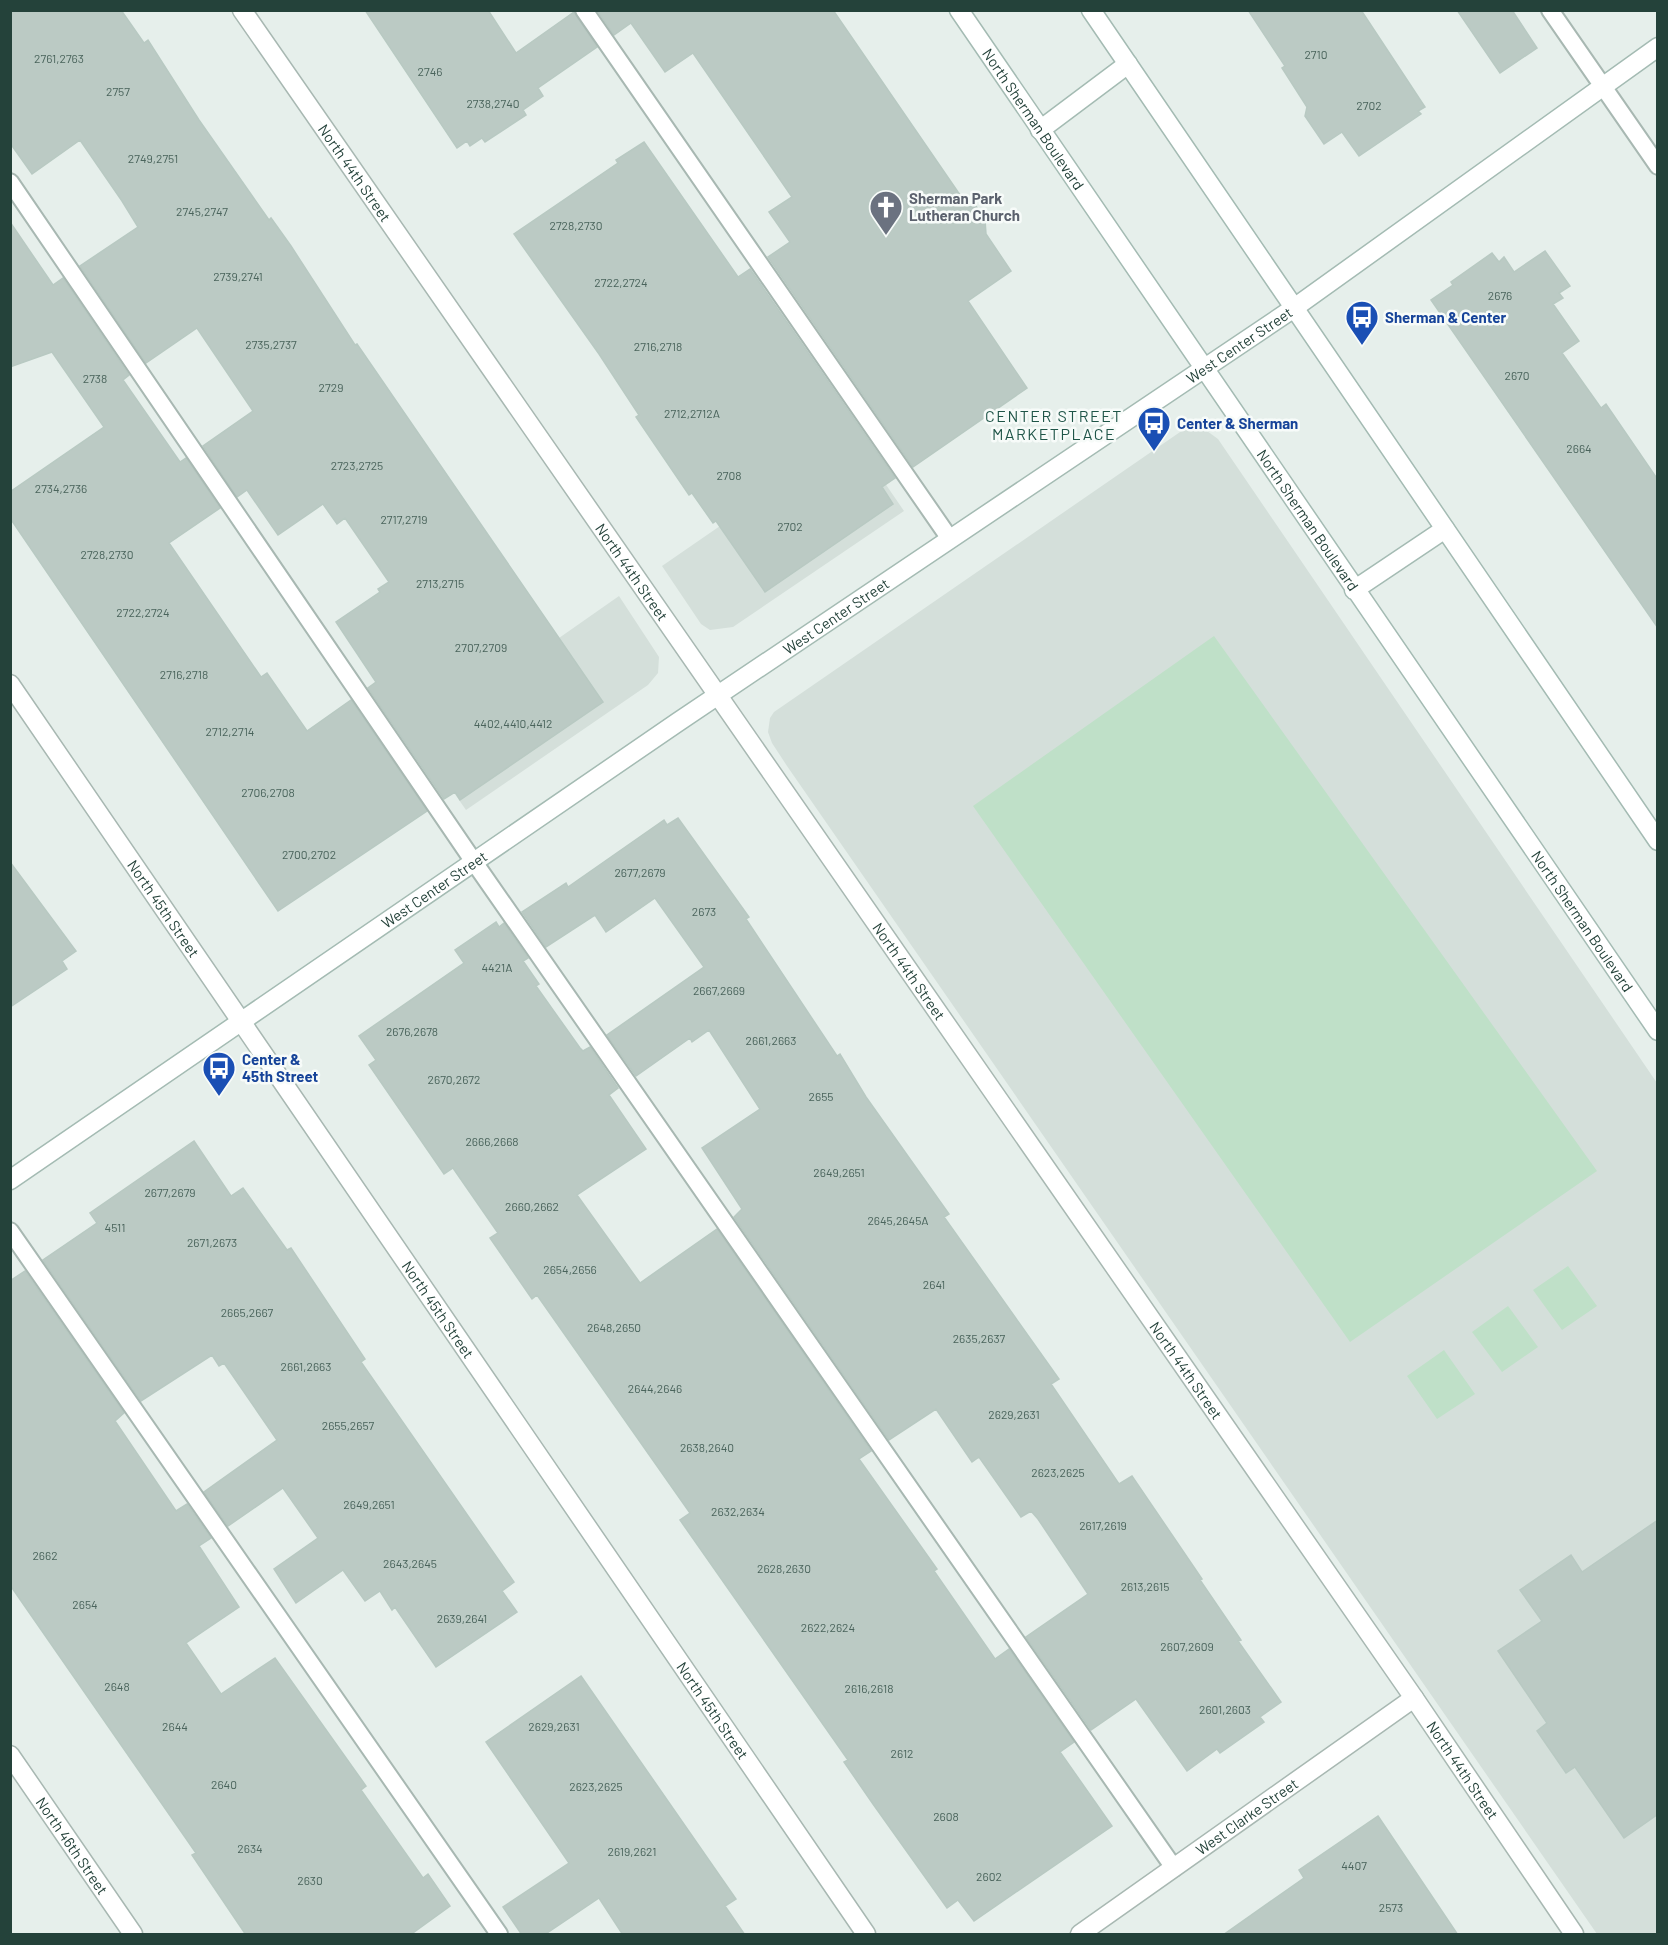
<svg xmlns="http://www.w3.org/2000/svg" width="1668" height="1945" font-family="Barlow,sans-serif">
<style>
.built{fill:#d4dfda}
.green{fill:#bfe0c8}
.building{fill:#bbcac4;stroke:#b8c9c2;stroke-width:1.5}
.lines{fill:none;stroke-linecap:round;stroke-linejoin:round}
.lane-casing{stroke:#a8b8b2;stroke-width:20}
.street-casing{stroke:#a8b8b2;stroke-width:21}
.secondary-casing{stroke:#a4bbb3;stroke-width:21}
.lane{stroke:#fff;stroke-width:16}
.street{stroke:#fff;stroke-width:18}
.secondary{stroke:#fff;stroke-width:18}
.labels{text-anchor:middle;dominant-baseline:central;stroke-width:5;stroke-linejoin:round;paint-order:stroke}
.number-label{font-size:12px;fill:#4a645c}
.street-label{font-size:15px;fill:#24423a;stroke:#f7fbf9}
.worship-label{font-size:15px;font-weight:bold;fill:#5b616d;stroke:#f7fbf9;text-anchor:start}
.transit-label{font-size:15px;font-weight:bold;fill:#164399;stroke:#f7fbf9;text-anchor:start}
.neighbourhood-label{font-size:16px;letter-spacing:1.5px;fill:#1f5548;stroke:#f7fbf9}
</style>
<rect width="100%" height="100%" fill="#e6efeb"/>
<path class="built" d="M 1196,428 L 1207,431 L 1218,439 L 1657,1083 L 1657,1934 L 1597,1934 L 787,766 L 772,743 L 768,732 L 770,718 L 774,712 L 1183,430 Z
M 852,435 L 904,511 L 733,627 L 710,630 L 701,624 L 662,566 Z
M 619,596 L 659,657 L 658,673 L 648,685 L 466,810 L 416,738 Z"/>
<path class="green" d="M 1214,636 L 1597,1171 L 1350,1342 L 973,806 Z
M 1568,1266 L 1597,1306 L 1562,1330 L 1533,1290 Z
M 1508,1306 L 1538,1347 L 1502,1372 L 1472,1332 Z
M 1444,1350 L 1475,1394 L 1437,1419 L 1407,1376 Z"/>
<path class="building" d="M 10,10 L 121,10 L 144,43 L 148,40 L 199,120 L 269,220 L 271,218 L 291,246 L 355,345 L 357,344 L 603,702 L 460,800 L 455,792 L 444,799 L 368,688 L 376,682 L 336,622 L 380,592 L 378,589 L 389,582 L 345,518 L 337,524 L 323,504 L 278,535 L 247,490 L 237,497 L 203,446 L 253,411 L 197,328 L 146,363 L 80,266 L 138,227 L 122,201 L 80,140 L 32,174 L 10,143 Z
M 365,10 L 488,10 L 516,53 L 574,12 L 597,47 L 538,88 L 543,96 L 523,110 L 526,115 L 485,142 L 482,138 L 470,146 L 467,141 L 457,148 Z
M 597,10 L 833,10 L 958,192 L 969,207 L 976,206 L 985,220 L 986,234 L 1011,271 L 968,301 L 1027,388 L 913,467 L 768,257 L 790,242 L 769,212 L 792,197 L 693,53 L 665,72 L 631,23 L 614,35 Z
M 1248,10 L 1361,10 L 1425,107 L 1418,111 L 1421,114 L 1359,156 L 1342,132 L 1324,144 L 1305,116 L 1307,107 L 1282,68 L 1285,66 Z
M 1457,10 L 1512,10 L 1537,48 L 1500,73 Z
M 644,142 L 738,277 L 750,269 L 895,478 L 882,487 L 893,504 L 765,592 L 716,521 L 713,523 L 692,493 L 689,495 L 636,417 L 639,415 L 599,354 L 514,234 L 618,163 L 616,160 Z
M 10,222 L 53,285 L 63,278 L 129,375 L 123,380 L 180,462 L 186,458 L 220,508 L 169,543 L 261,677 L 267,673 L 307,731 L 351,700 L 427,811 L 278,911 L 10,518 L 10,492 L 104,427 L 52,352 L 10,367 Z
M 1545,251 L 1570,286 L 1559,293 L 1563,298 L 1553,304 L 1579,341 L 1562,353 L 1601,408 L 1606,404 L 1658,480 L 1658,628 L 1431,300 L 1453,285 L 1451,282 L 1492,253 L 1499,262 L 1504,257 L 1514,272 Z
M 678,818 L 749,917 L 746,919 L 837,1056 L 840,1054 L 866,1097 L 949,1214 L 944,1217 L 1059,1379 L 1051,1384 L 1119,1484 L 1132,1476 L 1202,1579 L 1200,1580 L 1241,1640 L 1238,1641 L 1281,1702 L 1260,1717 L 1264,1722 L 1220,1753 L 1217,1749 L 1187,1771 L 1136,1699 L 1091,1730 L 1026,1637 L 1088,1594 L 1038,1519 L 1031,1511 L 1021,1517 L 979,1457 L 972,1462 L 936,1409 L 889,1440 L 734,1217 L 742,1209 L 702,1148 L 760,1109 L 709,1030 L 692,1042 L 690,1038 L 636,1076 L 607,1035 L 704,967 L 655,898 L 606,932 L 595,915 L 546,947 L 522,912 L 566,883 L 568,887 L 664,820 L 667,825 Z
M 10,862 L 76,951 L 62,961 L 67,969 L 10,1007 Z
M 496,922 L 499,927 L 504,923 L 528,958 L 523,961 L 539,984 L 536,986 L 580,1048 L 583,1051 L 590,1047 L 618,1088 L 609,1095 L 646,1149 L 577,1195 L 640,1283 L 717,1229 L 871,1451 L 859,1459 L 937,1569 L 934,1571 L 995,1659 L 1009,1649 L 1074,1742 L 1060,1752 L 1112,1826 L 974,1921 L 958,1900 L 947,1908 L 873,1804 L 844,1762 L 848,1760 L 680,1520 L 690,1513 L 537,1295 L 532,1299 L 490,1238 L 498,1233 L 453,1168 L 444,1174 L 369,1065 L 376,1060 L 359,1036 L 464,963 L 455,950 Z
M 194,1141 L 231,1196 L 243,1188 L 287,1250 L 291,1248 L 365,1359 L 361,1362 L 514,1582 L 502,1591 L 517,1612 L 436,1667 L 395,1607 L 392,1610 L 380,1591 L 365,1601 L 343,1570 L 296,1603 L 274,1569 L 318,1538 L 283,1488 L 228,1526 L 204,1492 L 277,1440 L 224,1363 L 219,1366 L 212,1355 L 141,1401 L 43,1260 L 97,1223 L 90,1213 Z
M 25,1271 L 124,1413 L 115,1421 L 176,1511 L 187,1504 L 211,1538 L 199,1546 L 239,1607 L 186,1643 L 221,1694 L 275,1658 L 366,1786 L 361,1790 L 423,1878 L 428,1874 L 450,1906 L 410,1935 L 246,1935 L 192,1855 L 196,1853 L 10,1585 L 10,1281 Z
M 1658,1520 L 1658,1814 L 1624,1838 L 1575,1767 L 1566,1773 L 1537,1731 L 1547,1723 L 1498,1651 L 1542,1621 L 1520,1590 L 1571,1555 L 1582,1572 Z
M 581,1676 L 736,1899 L 725,1906 L 745,1935 L 623,1935 L 599,1898 L 544,1935 L 522,1935 L 503,1907 L 569,1863 L 486,1742 Z
M 1378,1816 L 1458,1935 L 1223,1935 L 1304,1878 L 1299,1870 Z"/>
<g class="lines">
<defs>
<path id="lane" d="M 584,10 L 950,539
M 1550,10 L 1658,166
M 10,182 L 474,862 L 1174,1868
M 10,1231 L 499,1934"/>
<g id="street">
<path id="s1" d="M 242,10 L 1414,1698 L 1574,1934"/>
<path id="s2" d="M 10,684 L 866,1934"/>
<path id="s3" d="M 10,1755 L 133,1934"/>
<path id="s4" d="M 1080,1934 L 1414,1698"/>
</g>
<g id="secondary">
<path id="s5" d="M 959,10 L 1658,1031"/>
<path d="M 1091,10 L 1658,841"/>
<path d="M 1040,130 L 1128,64"/>
<path d="M 1354,590 L 1445,529"/>
<path id="s6" d="M 10,1180 L 678,722 L 1294,308 L 1658,47"/>
</g>
</defs>
<use href="#lane" class="lane-casing"/>
<use href="#street" class="street-casing"/>
<use href="#secondary" class="secondary-casing"/>
<use href="#lane" class="lane"/>
<use href="#street" class="street"/>
<use href="#secondary" class="secondary"/>
</g>
<defs>
<symbol id="church-pin" viewBox="-11 -11 22 30"><path d="M0 17L-7.5 6A9.5 9.5 0 1 1 7.5 6Z" fill="#6b7280" stroke="#f7fbf9"/><path d="M-1.2-6h2.4v3.5h3.3v2.4h-3.3V6h-2.4V-.1h-3.3v-2.4h3.3Z" fill="#fff"/></symbol>
<symbol id="bus-pin" viewBox="-11 -11 22 30"><path d="M0 17L-7.5 6A9.5 9.5 0 1 1 7.5 6Z" fill="#1a4fb4" stroke="#f7fbf9"/><path d="M-5-6H5V4H4V6H2V4H-2V6H-4V4H-5ZM-3.5-4V0h7V-4ZM-3.5 1.2v1.5H-2V1.2ZM2 1.2v1.5H3.5V1.2Z" fill="#fff"/></symbol>
</defs>
<g fill-rule="evenodd">
<use href="#church-pin" x="867" y="188" width="38" height="52"/>
<use href="#bus-pin" x="1343" y="298" width="38" height="52"/>
<use href="#bus-pin" x="1135" y="404" width="38" height="52"/>
<use href="#bus-pin" x="200" y="1049" width="38" height="52"/>
</g>
<g class="labels">
<g class="number-label">
<text x="1316" y="54">2710</text>
<text x="59" y="58">2761,2763</text>
<text x="430" y="71">2746</text>
<text x="118" y="91">2757</text>
<text x="493" y="103">2738,2740</text>
<text x="1369" y="105">2702</text>
<text x="153" y="158">2749,2751</text>
<text x="202" y="211">2745,2747</text>
<text x="576" y="225">2728,2730</text>
<text x="238" y="276">2739,2741</text>
<text x="621" y="282">2722,2724</text>
<text x="1500" y="295">2676</text>
<text x="271" y="344">2735,2737</text>
<text x="658" y="346">2716,2718</text>
<text x="1517" y="375">2670</text>
<text x="95" y="378">2738</text>
<text x="331" y="387">2729</text>
<text x="692" y="413">2712,2712A</text>
<text x="1579" y="448">2664</text>
<text x="357" y="465">2723,2725</text>
<text x="729" y="475">2708</text>
<text x="61" y="488">2734,2736</text>
<text x="404" y="519">2717,2719</text>
<text x="790" y="526">2702</text>
<text x="107" y="554">2728,2730</text>
<text x="440" y="583">2713,2715</text>
<text x="143" y="612">2722,2724</text>
<text x="481" y="647">2707,2709</text>
<text x="184" y="674">2716,2718</text>
<text x="513" y="723">4402,4410,4412</text>
<text x="230" y="731">2712,2714</text>
<text x="268" y="792">2706,2708</text>
<text x="309" y="854">2700,2702</text>
<text x="640" y="872">2677,2679</text>
<text x="704" y="911">2673</text>
<text x="497" y="967">4421A</text>
<text x="719" y="990">2667,2669</text>
<text x="412" y="1031">2676,2678</text>
<text x="771" y="1040">2661,2663</text>
<text x="454" y="1079">2670,2672</text>
<text x="821" y="1096">2655</text>
<text x="492" y="1141">2666,2668</text>
<text x="839" y="1172">2649,2651</text>
<text x="170" y="1192">2677,2679</text>
<text x="532" y="1206">2660,2662</text>
<text x="898" y="1220">2645,2645A</text>
<text x="115" y="1227">4511</text>
<text x="212" y="1242">2671,2673</text>
<text x="570" y="1269">2654,2656</text>
<text x="934" y="1284">2641</text>
<text x="247" y="1312">2665,2667</text>
<text x="614" y="1327">2648,2650</text>
<text x="979" y="1338">2635,2637</text>
<text x="306" y="1366">2661,2663</text>
<text x="655" y="1388">2644,2646</text>
<text x="1014" y="1414">2629,2631</text>
<text x="348" y="1425">2655,2657</text>
<text x="707" y="1447">2638,2640</text>
<text x="1058" y="1472">2623,2625</text>
<text x="369" y="1504">2649,2651</text>
<text x="738" y="1511">2632,2634</text>
<text x="1103" y="1525">2617,2619</text>
<text x="45" y="1555">2662</text>
<text x="410" y="1563">2643,2645</text>
<text x="784" y="1568">2628,2630</text>
<text x="1145" y="1586">2613,2615</text>
<text x="85" y="1604">2654</text>
<text x="462" y="1618">2639,2641</text>
<text x="828" y="1627">2622,2624</text>
<text x="1187" y="1646">2607,2609</text>
<text x="117" y="1686">2648</text>
<text x="869" y="1688">2616,2618</text>
<text x="1225" y="1709">2601,2603</text>
<text x="175" y="1726">2644</text>
<text x="554" y="1726">2629,2631</text>
<text x="902" y="1753">2612</text>
<text x="224" y="1784">2640</text>
<text x="596" y="1786">2623,2625</text>
<text x="946" y="1816">2608</text>
<text x="250" y="1848">2634</text>
<text x="632" y="1851">2619,2621</text>
<text x="1354" y="1865">4407</text>
<text x="989" y="1876">2602</text>
<text x="310" y="1880">2630</text>
<text x="1391" y="1907">2573</text>
</g>
<g class="street-label">
<text stroke="none"><textPath href="#s5" startOffset="132">North Sherman Boulevard</textPath></text>
<text stroke="none"><textPath href="#s1" startOffset="198">North 44th Street</textPath></text>
<text stroke="none"><textPath href="#s6" startOffset="1486">West Center Street</textPath></text>
<text stroke="none"><textPath href="#s5" startOffset="618">North Sherman Boulevard</textPath></text>
<text stroke="none"><textPath href="#s1" startOffset="684">North 44th Street</textPath></text>
<text stroke="none"><textPath href="#s6" startOffset="1000">West Center Street</textPath></text>
<text stroke="none"><textPath href="#s6" startOffset="514">West Center Street</textPath></text>
<text stroke="none"><textPath href="#s2" startOffset="272">North 45th Street</textPath></text>
<text stroke="none"><textPath href="#s5" startOffset="1104">North Sherman Boulevard</textPath></text>
<text stroke="none"><textPath href="#s1" startOffset="1170">North 44th Street</textPath></text>
<text stroke="none"><textPath href="#s2" startOffset="758">North 45th Street</textPath></text>
<text stroke="none"><textPath href="#s1" startOffset="1656">North 44th Street</textPath></text>
<text stroke="none"><textPath href="#s2" startOffset="1244">North 45th Street</textPath></text>
<text stroke="none"><textPath href="#s1" startOffset="2142">North 44th Street</textPath></text>
<text stroke="none"><textPath href="#s4" startOffset="204">West Clarke Street</textPath></text>
<text stroke="none"><textPath href="#s3" startOffset="110">North 46th Street</textPath></text>
</g>
<g class="worship-label">
<text x="909" y="198">Sherman Park<tspan x="909" dy="17">Lutheran Church</tspan></text>
</g>
<g class="transit-label">
<text x="1385" y="317">Sherman &amp; Center</text>
<text x="1177" y="423">Center &amp; Sherman</text>
<text x="242" y="1059">Center &amp;<tspan x="242" dy="17">45th Street</tspan></text>
</g>
<g class="neighbourhood-label">
<text x="1054" y="415">CENTER STREET<tspan x="1054" dy="18">MARKETPLACE</tspan></text>
</g>
</g>
<rect width="1668" height="1945" fill="none" stroke="#24423a" stroke-width="24"/>
</svg>
